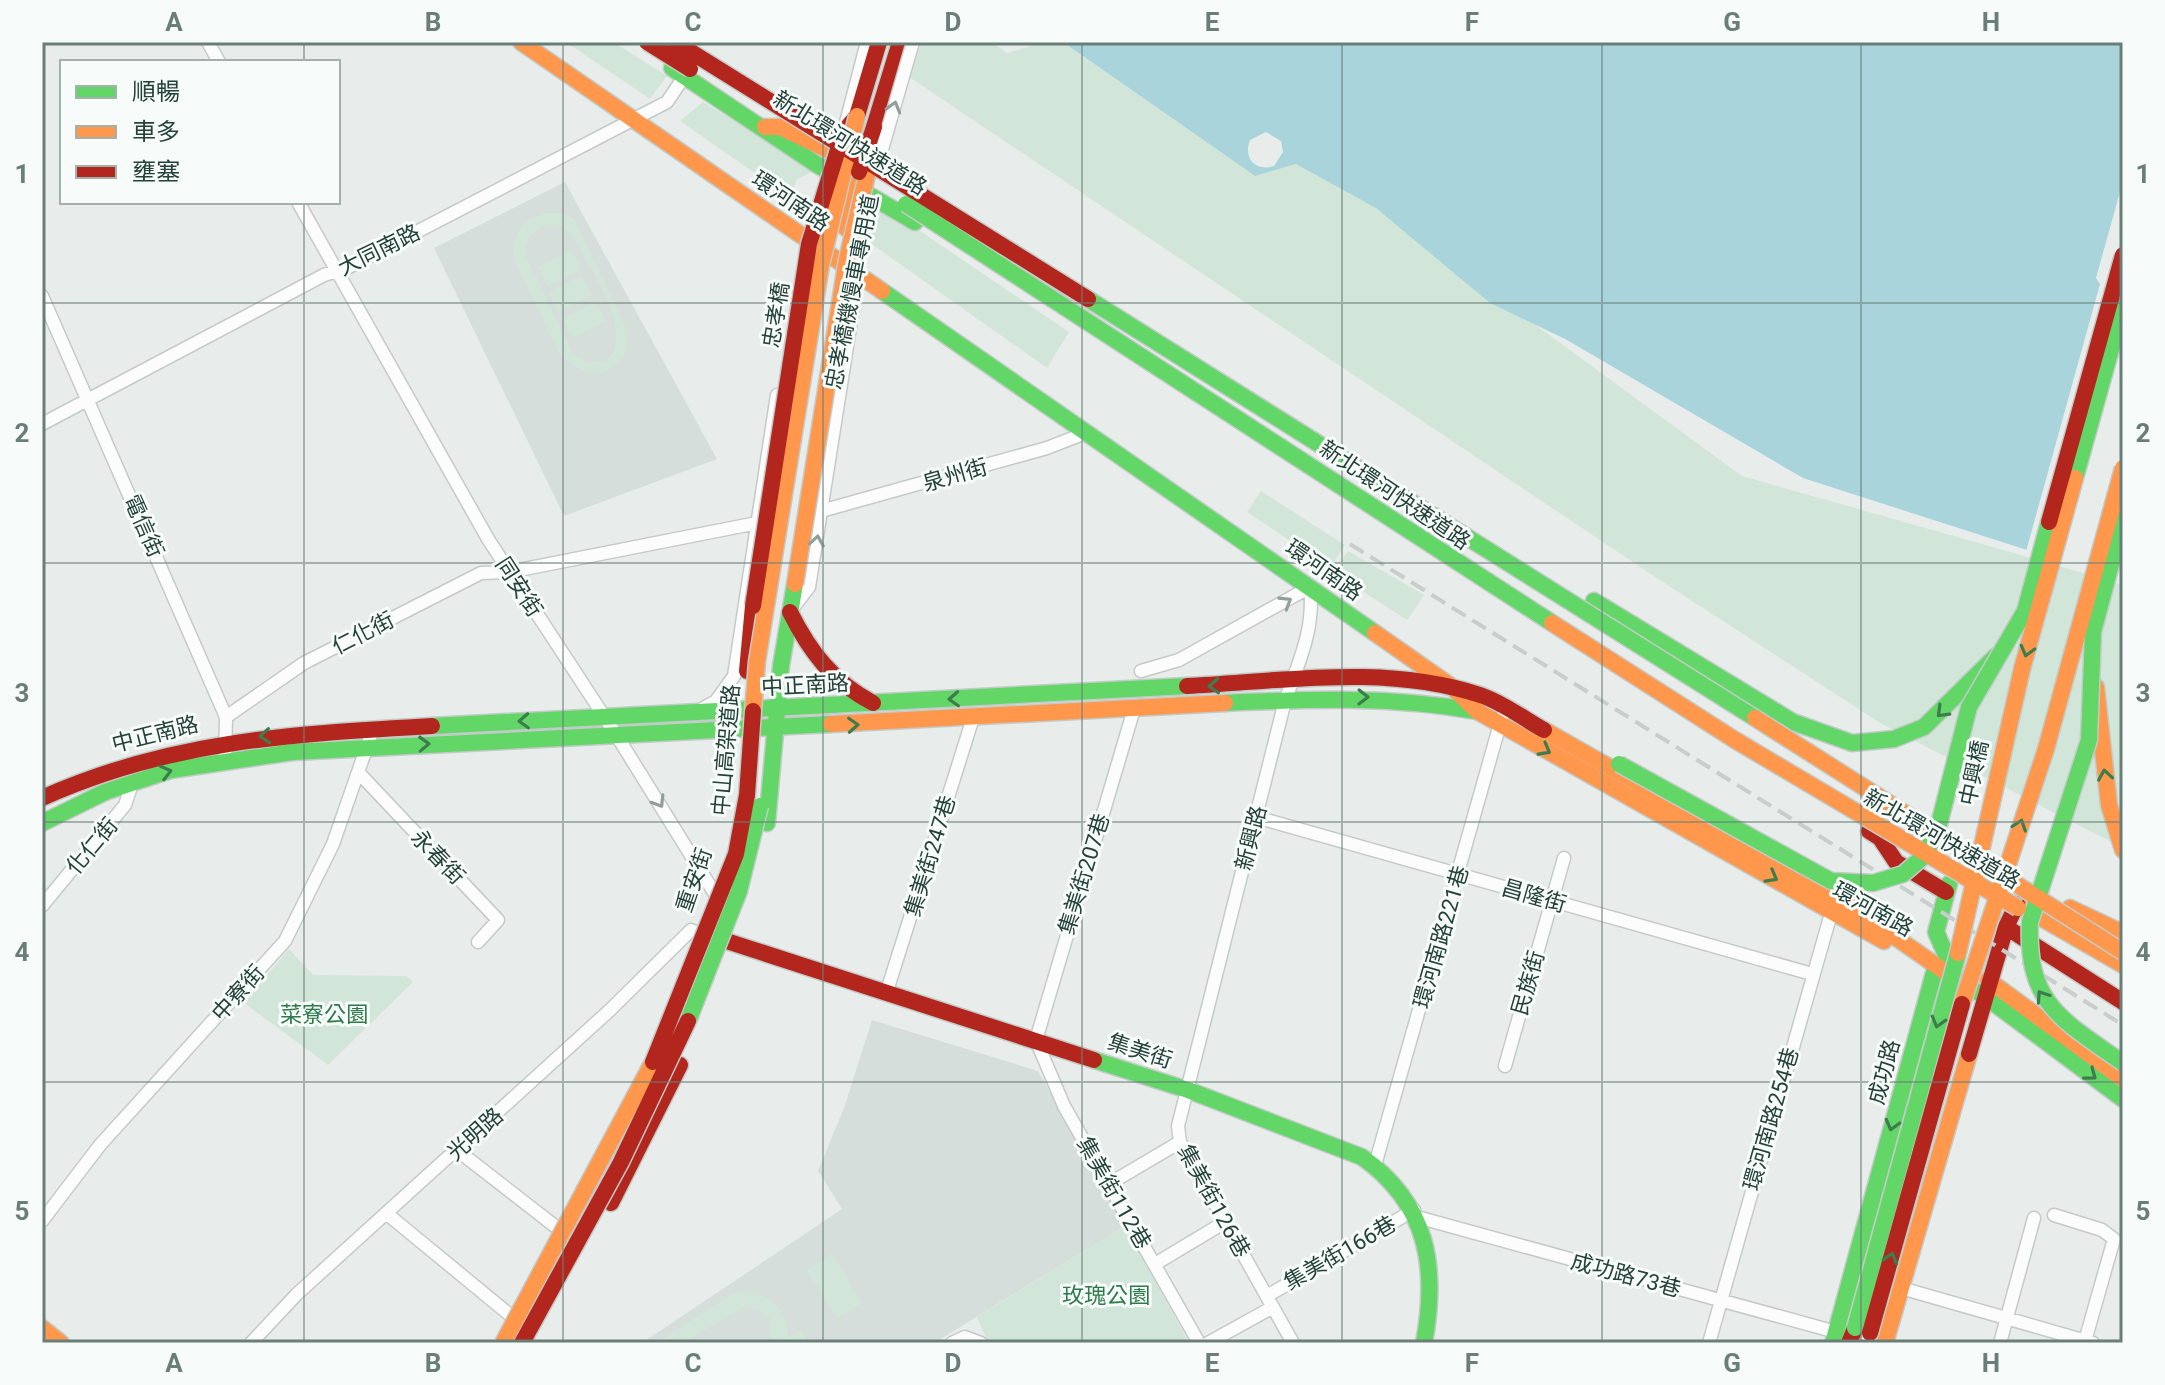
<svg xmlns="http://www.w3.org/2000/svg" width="2165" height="1385" font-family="Roboto,'Noto Sans TC',sans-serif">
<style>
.built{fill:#d6dedb}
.green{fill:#d1e6d8;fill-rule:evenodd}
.water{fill:#a9d4db;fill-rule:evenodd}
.pier{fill:#e8edeb}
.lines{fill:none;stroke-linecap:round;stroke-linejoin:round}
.street-casing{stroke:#c5cac8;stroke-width:15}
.fast-casing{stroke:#c3cbc8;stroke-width:19}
.slow-casing{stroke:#c3cbc8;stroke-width:19}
.jam-casing{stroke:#c3cbc8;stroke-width:19}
.street{stroke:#fcfcfc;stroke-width:12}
.fast{stroke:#63d668;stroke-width:16}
.slow{stroke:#ff974d;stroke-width:16}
.jam{stroke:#b3261e;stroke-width:16}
.rail{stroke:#c9cdcc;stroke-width:4;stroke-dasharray:16 8;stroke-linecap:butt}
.street-bridge-casing{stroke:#c5cac8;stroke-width:15;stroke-linecap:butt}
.fast-bridge-casing{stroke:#c3cbc8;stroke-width:19;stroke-linecap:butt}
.slow-bridge-casing{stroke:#c3cbc8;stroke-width:19;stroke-linecap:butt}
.jam-bridge-casing{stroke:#c3cbc8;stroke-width:19;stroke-linecap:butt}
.street-bridge{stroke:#fcfcfc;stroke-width:12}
.fast-bridge{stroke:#63d668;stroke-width:16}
.slow-bridge{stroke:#ff974d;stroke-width:16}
.jam-bridge{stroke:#b3261e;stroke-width:16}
.oneway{stroke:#909f9b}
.oneway2{stroke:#3d7d4c}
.grid{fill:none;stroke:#697e78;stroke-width:2;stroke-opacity:0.55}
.labels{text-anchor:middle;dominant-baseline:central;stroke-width:6;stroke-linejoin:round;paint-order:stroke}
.street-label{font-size:22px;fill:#24423a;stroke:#f7fbf9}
.park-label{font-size:22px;fill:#2d7a4b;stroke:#f7fbf9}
.neatline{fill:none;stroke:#697e78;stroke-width:3}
.grid-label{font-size:26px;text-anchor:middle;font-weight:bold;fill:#697e78}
</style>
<rect width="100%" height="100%" fill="#e8edeb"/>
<path class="built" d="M 565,182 L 717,459 L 564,516 L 434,248 Z
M 872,1020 L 1038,1071 L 1125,1226 L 934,1343 L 642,1343 L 842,1209 L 818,1171 L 844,1108 Z"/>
<path class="green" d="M 566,42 L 613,42 L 667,76 L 650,99 Z
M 922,42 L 992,42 L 1007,53 L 1044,42 L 1063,42 L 1255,176 L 1296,164 L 1339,181 L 1742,476 L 2123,584 L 2123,848 L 1880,723 L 1649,573 L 909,77 Z
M 703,102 L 816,170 L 796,180 L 792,199 L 680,121 Z
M 873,199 L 1069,332 L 1047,368 L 866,240 Z
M 544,213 L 560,213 L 574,219 L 625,326 L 628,337 L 624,357 L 604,373 L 584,371 L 561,357 L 515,261 C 510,238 521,220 544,213 ZM 542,226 L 562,227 L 571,234 C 587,263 638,335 606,361 L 587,362 L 573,354 L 526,257 C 523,241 529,235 542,226 Z
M 571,250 L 581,269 L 547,286 L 538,267 Z
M 582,276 L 592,295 L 558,312 L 549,293 Z
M 596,302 L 606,321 L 572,338 L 563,319 Z
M 1261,491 L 1345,545 L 1330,568 L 1247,512 Z
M 1348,551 L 1424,595 L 1407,620 L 1333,572 Z
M 289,949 L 313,975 L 406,976 L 413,982 L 328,1065 L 244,1003 Z
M 1125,1226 L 1189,1343 L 988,1343 L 977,1317 Z
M 832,1254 L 862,1303 L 838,1318 L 807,1270 Z
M 743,1292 C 770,1292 788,1310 788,1338 L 801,1330 L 808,1341 L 771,1343 L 770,1319 L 760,1310 L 745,1306 L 683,1343 L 657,1343 L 732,1294 Z"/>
<path class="water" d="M 1063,42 L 2123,42 L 2123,581 L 1803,478 L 1567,340 L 1490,303 L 1376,208 L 1296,164 L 1255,176 ZM 1266,132 L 1281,141 L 1283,152 L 1274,166 C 1255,172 1243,158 1250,140 Z"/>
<path class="pier" d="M 2123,181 L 2123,571 L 2119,584 L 2025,555 L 2100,284 L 2096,278 Z"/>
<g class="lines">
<defs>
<path id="street" d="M 208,42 L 219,62
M 844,130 L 867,42
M 298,202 L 488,539 L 617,736 L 715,894
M 42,296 L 226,717 L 225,760
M 42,424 L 324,275 L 349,267 L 667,102 L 688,71
M 821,511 L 1047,448 L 1088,432
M 792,609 L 809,587 L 855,296 L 845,275
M 1141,671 L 1179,660 L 1310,587 C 1315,628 1299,662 1285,701 L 1178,1126 L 1180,1142 L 1293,1343
M 1134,709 L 1036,1040 L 1064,1106 L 1199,1343
M 700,710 L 716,701 L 734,676 L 777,395
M 226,717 L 304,663 L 481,573 L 509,572 L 757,523
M 358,772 L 498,920 L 478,942
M 1256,817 L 1812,974
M 42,906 L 125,805 L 133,781
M 886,994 L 973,718
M 1505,1066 L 1564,858
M 457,1150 L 565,1234
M 1375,1165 L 1502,717
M 1109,1184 L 1180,1142
M 386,1213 L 510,1315
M 2054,1215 L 2102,1230 L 2114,1239 L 2085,1341
M 1417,1217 L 1836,1332
M 42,1221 L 100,1145 L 285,941 L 333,844 L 373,729
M 1155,1264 L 1225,1222
M 1901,1288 L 2093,1343
M 1267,1296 L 1414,1210
M 251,1343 L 297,1294 L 610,1010 L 691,930 L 699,933
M 952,1343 L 965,1337 L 981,1343
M 1208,1343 L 1273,1307
M 1709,1343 L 1834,903
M 2000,1343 L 2034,1218"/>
<path id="fast" d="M 672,68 L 816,164 L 915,222
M 882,291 L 1375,633
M 1594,601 L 1793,722 L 1852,743 L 1894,739 L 1924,727 L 1996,656
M 1225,703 C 1312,699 1389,696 1476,711
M 432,726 L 1187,686
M 42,823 L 105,792 L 171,770 L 293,752 L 831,724
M 767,823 L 781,666 L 795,584
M 1949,884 L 1936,932 L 1956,978
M 1957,981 L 1983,995 L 2123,1099
M 1094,1060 L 1188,1090 L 1362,1157 C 1428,1204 1438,1267 1424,1343
M 1833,1343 L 1935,969"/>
<path id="slow" d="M 521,42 L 882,291
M 765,127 L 780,127 L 853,162
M 846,228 L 850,208 L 848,183
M 1375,633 L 1452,687 L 1477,711 L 1884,941
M 2096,687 L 2109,805 L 2123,850
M 831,724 L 1225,703
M 1544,730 L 1836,896 L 1957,980
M 2017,904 L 2123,965
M 2070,908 L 2123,933
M 1988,980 L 2123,1079
M 42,1328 L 61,1343
M 1885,1343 L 1969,1054"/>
<path id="jam" d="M 849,125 L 857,116 L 879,42
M 874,127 L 900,42
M 790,612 C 810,652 833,682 873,703
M 747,671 L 753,606
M 1187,686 C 1284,681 1386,664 1480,695 C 1502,702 1524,719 1544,730
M 42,798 C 171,740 293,734 432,726
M 1869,831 L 1880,838 L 1896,862 L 1946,892
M 2006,927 L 2017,904
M 711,936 L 1094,1060
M 1969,1054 L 2006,927 L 2123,1002
M 611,1203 L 680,1065
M 1849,1343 L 1855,1328"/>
</defs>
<use href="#street" class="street-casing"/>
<use href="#fast" class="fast-casing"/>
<use href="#slow" class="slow-casing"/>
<use href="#jam" class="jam-casing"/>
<use href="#street" class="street"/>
<use href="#fast" class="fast"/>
<use href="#slow" class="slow"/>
<use href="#jam" class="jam"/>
<path class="rail" d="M 1350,544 L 2123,1025"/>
<defs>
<path id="street-bridge" d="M 876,170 L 913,42"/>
<path id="fast-bridge" d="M 906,204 L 1552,623
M 1088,299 L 1755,718
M 2075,478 L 2123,306
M 2123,519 L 2093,632 L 2089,740 L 2030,922 C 2026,1004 2062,1020 2123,1063
M 1619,764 L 1831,881 L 1873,883 L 1903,874 L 1923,857 L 1937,832 L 1969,707 L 2025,611 L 2049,522
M 688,1021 L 739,891 L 760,806
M 1855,1328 L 1958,953"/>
<path id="slow-bridge" d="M 795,584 L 847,259 L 871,158
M 1552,623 L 1735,740 L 2018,908
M 753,711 L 757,662 L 821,265 L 857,116
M 1755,718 L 2123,952
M 1958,953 L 2022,669 L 2075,478
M 1962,1004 L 2046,749 L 2123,468
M 503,1343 L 653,1062"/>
<path id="jam-bridge" d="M 647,42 L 690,69
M 675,42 L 1088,299
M 859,172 L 874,127
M 2049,522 L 2123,255
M 753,606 L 809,244 L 843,133
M 653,1062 L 736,854 L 747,795 L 753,711
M 1870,1333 L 1962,1004
M 522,1343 L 621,1162 L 688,1021"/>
</defs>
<use href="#street-bridge" class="street-bridge-casing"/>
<use href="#fast-bridge" class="fast-bridge-casing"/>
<use href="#slow-bridge" class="slow-bridge-casing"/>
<use href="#jam-bridge" class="jam-bridge-casing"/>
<use href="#street-bridge" class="street-bridge"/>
<use href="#fast-bridge" class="fast-bridge"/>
<use href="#slow-bridge" class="slow-bridge"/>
<use href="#jam-bridge" class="jam-bridge"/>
</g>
<defs><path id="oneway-chevron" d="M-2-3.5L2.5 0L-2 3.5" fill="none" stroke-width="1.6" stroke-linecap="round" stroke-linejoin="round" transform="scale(2)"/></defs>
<g class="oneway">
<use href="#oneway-chevron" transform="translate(894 107) rotate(-74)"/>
<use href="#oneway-chevron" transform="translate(817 541) rotate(-81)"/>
<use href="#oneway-chevron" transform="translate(1286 602) rotate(-32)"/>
<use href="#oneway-chevron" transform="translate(659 802) rotate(58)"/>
</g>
<g class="oneway2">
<use href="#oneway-chevron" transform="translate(2027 651) rotate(105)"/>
<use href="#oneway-chevron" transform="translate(1214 686) rotate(177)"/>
<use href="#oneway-chevron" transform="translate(1363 697) rotate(1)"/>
<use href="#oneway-chevron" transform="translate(954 699) rotate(177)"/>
<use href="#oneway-chevron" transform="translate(1942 712) rotate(135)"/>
<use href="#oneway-chevron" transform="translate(524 721) rotate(177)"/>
<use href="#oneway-chevron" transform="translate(853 725) rotate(-3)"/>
<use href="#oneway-chevron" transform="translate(265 736) rotate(175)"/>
<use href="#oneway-chevron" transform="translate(424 744) rotate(-2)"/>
<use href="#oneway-chevron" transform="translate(1545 750) rotate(29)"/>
<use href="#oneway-chevron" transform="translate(166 772) rotate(-14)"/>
<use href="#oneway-chevron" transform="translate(2105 775) rotate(-99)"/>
<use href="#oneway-chevron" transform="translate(2020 825) rotate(-71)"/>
<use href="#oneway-chevron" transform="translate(1772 877) rotate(29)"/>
<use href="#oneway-chevron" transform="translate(2042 996) rotate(-124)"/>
<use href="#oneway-chevron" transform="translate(1938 1022) rotate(106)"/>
<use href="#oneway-chevron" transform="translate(2091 1075) rotate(37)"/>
<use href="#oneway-chevron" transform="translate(1892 1125) rotate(105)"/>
<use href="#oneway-chevron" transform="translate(1891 1258) rotate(-74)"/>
</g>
<path class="grid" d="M 304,42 L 304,62M 563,42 L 563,1343M 823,42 L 823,1343M 1082,42 L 1082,1343M 1342,42 L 1342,1343M 1602,42 L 1602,1343M 1861,42 L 1861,1343M 304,202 L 304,1343M 42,303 L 2123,303M 42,563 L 2123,563M 42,822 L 2123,822M 42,1082 L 2123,1082"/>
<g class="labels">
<g class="street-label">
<text transform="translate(850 143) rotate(32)">新北環河快速道路</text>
<text transform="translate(791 201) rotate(34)">環河南路</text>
<text transform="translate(379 250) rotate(-26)">大同南路</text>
<text transform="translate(852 292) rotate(-79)">忠孝橋機慢車專用道</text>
<text transform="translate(776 315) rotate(-81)">忠孝橋</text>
<text transform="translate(955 475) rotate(-16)">泉州街</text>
<text transform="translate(1395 495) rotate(34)">新北環河快速道路</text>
<text transform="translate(144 526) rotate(66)">電信街</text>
<text transform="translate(1324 570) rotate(35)">環河南路</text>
<text transform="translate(519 587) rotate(57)">同安街</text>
<text transform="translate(363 633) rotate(-27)">仁化街</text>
<text transform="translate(805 685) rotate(-3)">中正南路</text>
<text transform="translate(155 734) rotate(-14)">中正南路</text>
<text transform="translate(726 750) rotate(-85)">中山高架道路</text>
<text transform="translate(1974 773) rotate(-78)">中興橋</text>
<text transform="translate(1251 838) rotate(-76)">新興路</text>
<text transform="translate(1942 839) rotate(30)">新北環河快速道路</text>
<text transform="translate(92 846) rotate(-50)">化仁街</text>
<text transform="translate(930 856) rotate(-73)">集美街247巷</text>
<text transform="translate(438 857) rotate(46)">永春街</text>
<text transform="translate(1084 874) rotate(-73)">集美街207巷</text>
<text transform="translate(694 880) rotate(-71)">重安街</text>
<text transform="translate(1534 896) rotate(16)">昌隆街</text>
<text transform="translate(1873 909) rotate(29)">環河南路</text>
<text transform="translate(1441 937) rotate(-74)">環河南路221巷</text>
<text transform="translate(1528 983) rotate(-74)">民族街</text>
<text transform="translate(238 993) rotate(-48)">中寮街</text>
<text transform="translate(1140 1051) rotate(18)">集美街</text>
<text transform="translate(1884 1072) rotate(-75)">成功路</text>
<text transform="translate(1771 1119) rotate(-74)">環河南路254巷</text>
<text transform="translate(475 1134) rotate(-42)">光明路</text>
<text transform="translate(1114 1193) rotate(60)">集美街112巷</text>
<text transform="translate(1214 1201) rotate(61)">集美街126巷</text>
<text transform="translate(1340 1253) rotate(-30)">集美街166巷</text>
<text transform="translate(1626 1275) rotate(15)">成功路73巷</text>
</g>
<g class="park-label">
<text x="324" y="1014">菜寮公園</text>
<text x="1106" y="1295">玫瑰公園</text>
</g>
</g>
<rect width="2165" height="1385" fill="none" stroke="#f7fbf9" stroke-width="88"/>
<rect x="60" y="60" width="280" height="144" fill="#f7fbf9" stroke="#a3b1ad" stroke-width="2"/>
<rect x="76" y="86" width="40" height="12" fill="#63d668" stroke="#a3b1ad" stroke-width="2"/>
<text x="132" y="100" font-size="24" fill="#24423a">順暢</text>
<rect x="76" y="126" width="40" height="12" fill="#ff974d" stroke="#a3b1ad" stroke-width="2"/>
<text x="132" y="140" font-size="24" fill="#24423a">車多</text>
<rect x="76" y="166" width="40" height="12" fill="#b3261e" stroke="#a3b1ad" stroke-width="2"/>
<text x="132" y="180" font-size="24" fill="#24423a">壅塞</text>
<rect x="44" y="44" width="2077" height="1297" class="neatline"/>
<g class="grid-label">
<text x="174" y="31">A</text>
<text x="433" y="31">B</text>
<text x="693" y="31">C</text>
<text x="953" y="31">D</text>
<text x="1212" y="31">E</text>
<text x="1472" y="31">F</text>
<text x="1732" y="31">G</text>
<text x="1991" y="31">H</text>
<text x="22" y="183">1</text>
<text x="2143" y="183">1</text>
<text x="22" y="442">2</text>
<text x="2143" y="442">2</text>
<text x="22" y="702">3</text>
<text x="2143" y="702">3</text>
<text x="22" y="961">4</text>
<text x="2143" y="961">4</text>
<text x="22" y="1220">5</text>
<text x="2143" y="1220">5</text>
<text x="174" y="1372">A</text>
<text x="433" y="1372">B</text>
<text x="693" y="1372">C</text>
<text x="953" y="1372">D</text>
<text x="1212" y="1372">E</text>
<text x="1472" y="1372">F</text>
<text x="1732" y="1372">G</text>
<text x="1991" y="1372">H</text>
</g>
</svg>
